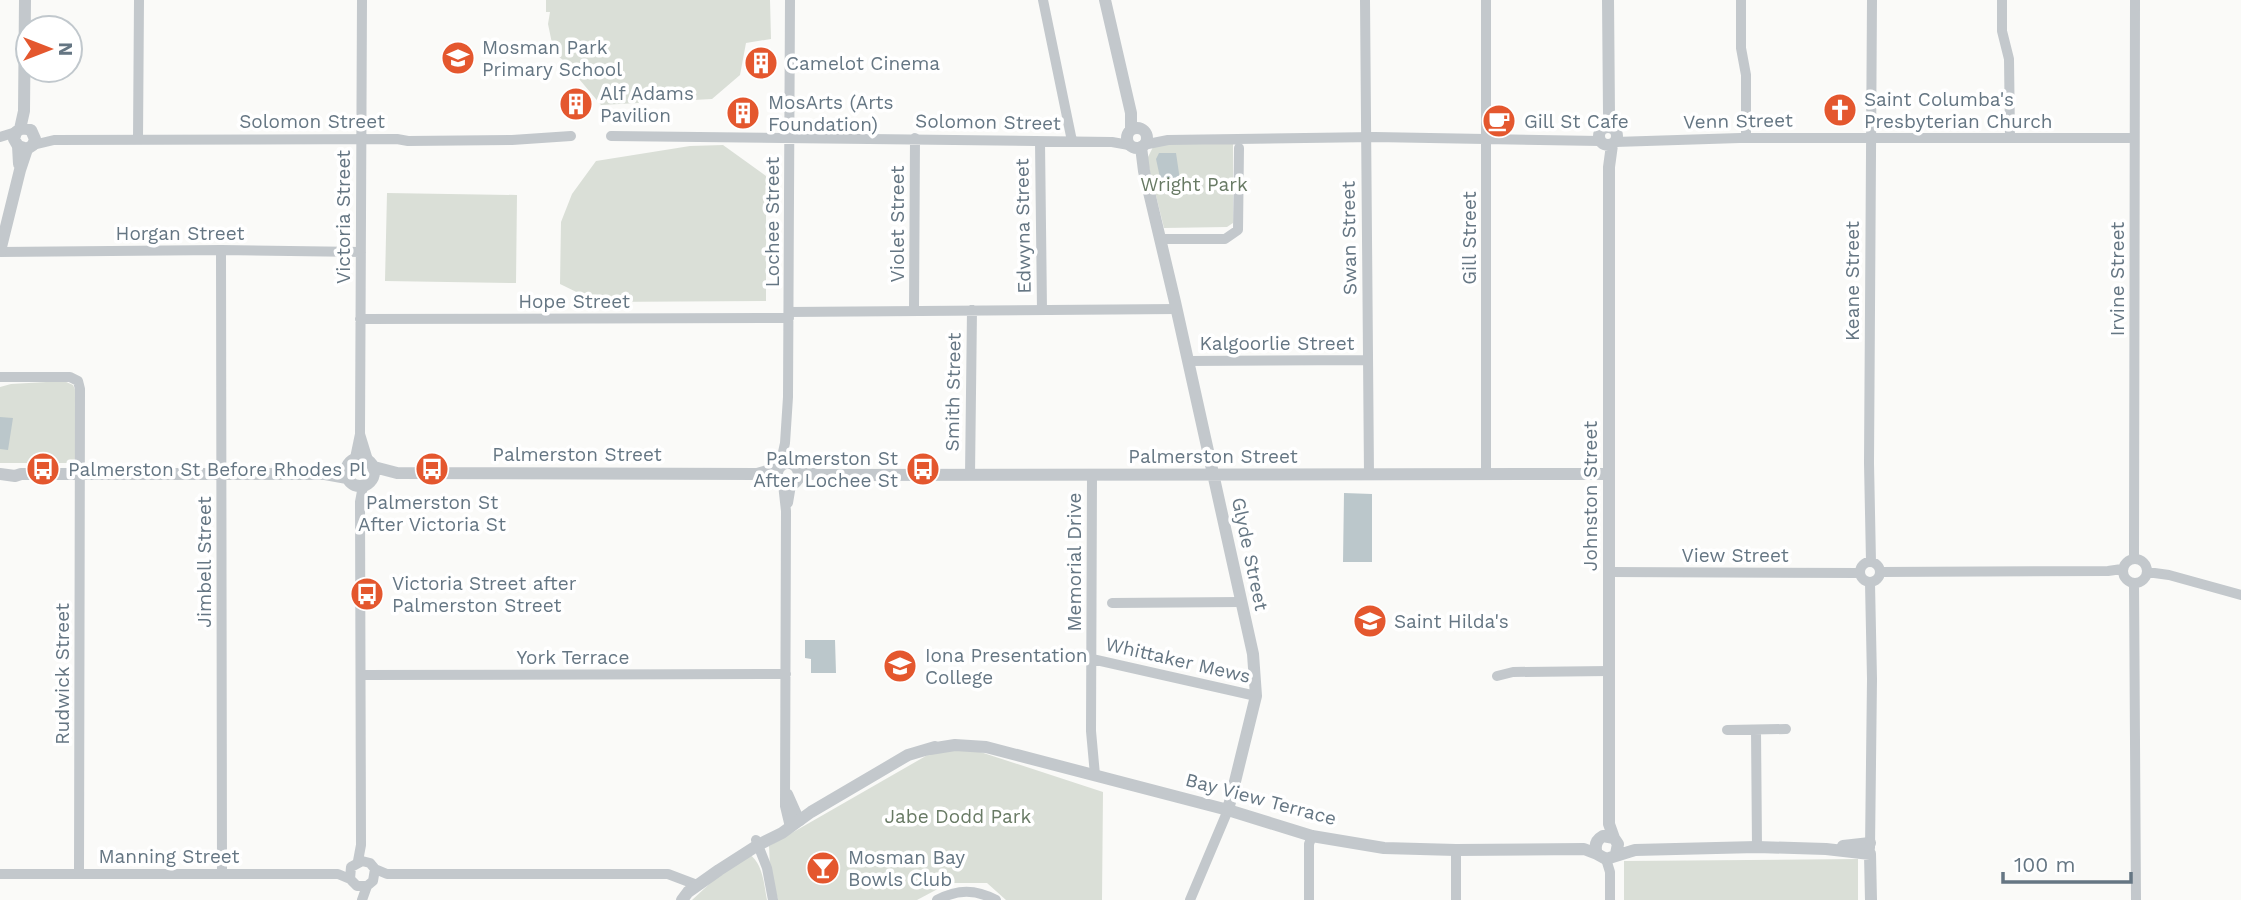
<svg xmlns="http://www.w3.org/2000/svg" width="2241" height="900" font-family="'Work Sans',sans-serif">
<style>
.green{fill:#dadfd7}
.water{fill:#bbc7cb}
.lines{fill:none;stroke-linecap:round;stroke-linejoin:round}
.minor{stroke:#c3c8cc;stroke-width:10}
.tertiary{stroke:#c3c8cc;stroke-width:12}
.labels{text-anchor:middle;dominant-baseline:central;stroke-width:7;stroke-linejoin:round;paint-order:stroke}
.poi-label{font-size:19px;fill:#657683;stroke:#fff;text-anchor:start}
.street-label{font-size:19px;fill:#657683;stroke:#fff}
.park-label{font-size:19px;fill:#687a64;stroke:#fff}
</style>
<rect width="100%" height="100%" fill="#fafaf8"/>
<path class="green" d="M 546,0 L 770,0 L 771,39 L 746,43 L 740,75 L 712,99 L 601,105 L 563,60 L 554,53 L 548,24 L 550,12 L 546,12 Z
M 1162,144 L 1233,144 L 1233,223 L 1227,227 L 1164,228 L 1147,159 L 1153,147 Z
M 723,145 L 766,176 L 766,301 L 597,302 L 560,284 L 561,222 L 572,194 L 596,161 L 690,146 Z
M 387,193 L 517,195 L 516,283 L 385,281 Z
M 64,381 L 73,385 L 77,394 L 75,463 L 0,463 L 0,387 L 11,384 Z
M 962,746 L 1103,792 L 1102,900 L 1006,900 L 987,883 L 949,883 L 917,900 L 778,900 L 770,868 L 769,846 L 938,749 Z
M 749,854 C 763,863 764,885 767,900 L 692,900 L 718,876 Z
M 1858,859 L 1858,900 L 1624,900 L 1624,861 Z"/>
<path class="water" d="M 1159,153 L 1176,153 L 1180,180 L 1161,182 L 1156,159 Z
M 0,417 L 13,418 L 8,450 L 0,449 Z
M 1344,493 L 1372,494 L 1372,562 L 1343,562 Z
M 805,640 L 835,640 L 836,673 L 811,673 L 811,659 L 805,658 Z"/>
<g class="lines">
<path class="minor" d="M 1043,0 L 1072,141
M 1365,0 L 1369,475
M 1486,0 L 1486,475
M 1741,0 L 1741,48 L 1746,75 L 1746,138
M 2002,0 L 2002,31 L 2009,59 L 2010,137
M 611,136 L 1112,142 L 1129,145
M 0,137 L 16,132
M 138,139 L 139,0
M 1040,142 L 1042,310
M 1615,142 L 1740,138 L 2134,138
M 33,145 L 54,140 L 397,139 L 408,141 L 512,140 L 571,136
M 1143,145 L 1168,140 L 1375,137 L 1600,141
M 1160,239 L 1225,239 L 1238,230 L 1239,148
M 221,250 L 222,874
M 0,252 L 221,250 L 361,252
M 914,311 L 915,138
M 789,312 L 1177,309
M 360,319 L 789,318
M 1188,361 L 1367,360
M 0,377 L 70,377 L 78,381 L 80,389 L 79,874
M 360,434 L 368,460
M 355,458 L 360,434 L 362,0
M 780,466 L 785,443 L 788,397 L 790,0
M 970,475 L 972,310
M 1092,475 L 1091,731 L 1095,775
M 783,484 L 786,511 L 785,806 L 790,827
M 788,503 L 791,485
M 2134,558 L 2135,0
M2123 571a12 12 0 1 1 24 0a12 12 0 1 1-24 0Z
M1860 572a10 10 0 1 1 20 0a10 10 0 1 1-20 0Z
M 1871,562 L 1869,463 L 1872,0
M 1610,572 L 1860,573
M 1880,572 L 2108,571 L 2122,569
M 2147,572 L 2169,575 L 2241,595
M 1870,583 L 1872,679 L 1870,848
M 2134,583 L 2136,900
M 1112,603 L 1240,602
M 1092,659 L 1256,696
M 361,675 L 786,674
M 1497,676 L 1513,672 L 1609,671
M 1727,730 L 1786,729
M 1756,730 L 1757,847
M 788,794 L 800,821
M 756,840 L 767,868 L 773,900
M 1456,850 L 1456,900
M 1606,859 L 1610,872 L 1610,900
M 358,861 L 361,845 L 360,502 L 363,486
M 375,869 L 373,881 L 367,886 L 357,886 L 350,879 L 351,867 L 362,861 L 370,863 L 375,869 L 387,874 L 668,874 L 697,885
M 0,874 L 338,874 L 350,879
M 362,900 L 367,886
M 937,900 C 958,889 975,889 996,900
M 1190,900 L 1228,810
M 1309,900 L 1309,844 L 1312,836"/>
<path class="tertiary" d="M 1105,0 L 1131,113 L 1131,129
M 1608,0 L 1609,113 L 1613,128
M1599 136a9 9 0 1 1 18 0a9 9 0 1 1-18 0Z
M1127 138a10 10 0 1 1 20 0a10 10 0 1 1-20 0Z
M 20,129 L 24,111 L 25,0
M 1612,145 L 1609,167 L 1609,824 L 1614,838
M 18,146 L 27,149 L 33,145 L 35,139 L 31,130 L 22,128 L 16,132 L 14,139 L 18,146 L 19,164
M 1141,147 L 1144,171 L 1175,302 L 1253,654 L 1256,696 L 1228,810
M 0,251 L 20,170 L 27,149
M346 472a14 14 0 1 1 28 0a14 14 0 1 1-28 0Z
M777 474a11 11 0 1 1 22 0a11 11 0 1 1-22 0Z
M 374,467 L 397,473 L 757,474 L 778,468
M 798,470 L 817,475 L 1609,474
M 0,474 L 15,476 L 21,474 L 325,474 L 347,478
M 930,749 L 955,745 L 986,747 L 1228,810 L 1312,836 L 1384,848 L 1456,850 L 1584,849 L 1597,854
M 1843,846 L 1870,843
M 1616,854 L 1618,844 L 1614,838 L 1603,836 C 1596,840 1594,846 1597,854 L 1606,859 L 1635,850 L 1757,847 L 1826,849 L 1870,854 L 1871,900
M 682,900 L 688,892 L 719,870 L 758,845 L 782,833 L 811,812 L 908,755 L 935,747"/>
</g>
<defs>
<symbol id="school-disc" viewBox="-11 -11 22 22"><circle r="9.5" fill="#e4572e" stroke="#fff"/><path d="M0-5L7-2L0 1L-7-2ZM-4 1L0 2.5L4 1V4Q0 6-4 4Z" fill="#fff"/></symbol>
<symbol id="building-disc" viewBox="-11 -11 22 22"><circle r="9.5" fill="#e4572e" stroke="#fff"/><path d="M-4-6H4V6H1V3H-1V6H-4ZM-2.5-4.3h1.7v1.8h-1.7ZM.8-4.3h1.7v1.8H.8ZM-2.5-1h1.7V.8h-1.7ZM.8-1h1.7V.8H.8Z" fill="#fff"/></symbol>
<symbol id="church-disc" viewBox="-11 -11 22 22"><circle r="9.5" fill="#e4572e" stroke="#fff"/><path d="M-1.2-6h2.4v3.5h3.3v2.4h-3.3V6h-2.4V-.1h-3.3v-2.4h3.3Z" fill="#fff"/></symbol>
<symbol id="cafe-disc" viewBox="-11 -11 22 22"><circle r="9.5" fill="#e4572e" stroke="#fff"/><path d="M-5.5-4.5H6V0H3Q3 3.5 0 3.5H-2.5Q-5.5 3.5-5.5 0ZM3-3.2v2h1.7v-2ZM-6 4.5H4V6H-6Z" fill="#fff"/></symbol>
<symbol id="bus-disc" viewBox="-11 -11 22 22"><circle r="9.5" fill="#e4572e" stroke="#fff"/><path d="M-5-6H5V4H4V6H2V4H-2V6H-4V4H-5ZM-3.5-4V0h7V-4ZM-3.5 1.2v1.5H-2V1.2ZM2 1.2v1.5H3.5V1.2Z" fill="#fff"/></symbol>
<symbol id="bar-disc" viewBox="-11 -11 22 22"><circle r="9.5" fill="#e4572e" stroke="#fff"/><path d="M-6-5H6L.8 .8V4.5H3.5V6h-7V4.5H-.8V.8Z" fill="#fff"/></symbol>
</defs>
<g fill-rule="evenodd">
<use href="#school-disc" x="439" y="39" width="38" height="38"/>
<use href="#building-disc" x="742" y="44" width="38" height="38"/>
<use href="#building-disc" x="557" y="85" width="38" height="38"/>
<use href="#church-disc" x="1821" y="91" width="38" height="38"/>
<use href="#building-disc" x="724" y="94" width="38" height="38"/>
<use href="#cafe-disc" x="1480" y="102" width="38" height="38"/>
<use href="#bus-disc" x="24" y="450" width="38" height="38"/>
<use href="#bus-disc" x="413" y="450" width="38" height="38"/>
<use href="#bus-disc" x="904" y="450" width="38" height="38"/>
<use href="#bus-disc" x="348" y="575" width="38" height="38"/>
<use href="#school-disc" x="1351" y="602" width="38" height="38"/>
<use href="#school-disc" x="881" y="647" width="38" height="38"/>
<use href="#bar-disc" x="804" y="849" width="38" height="38"/>
</g>
<g class="labels">
<g class="poi-label">
<text x="482" y="47">Mosman Park<tspan x="482" dy="22">Primary School</tspan></text>
<text x="786" y="63">Camelot Cinema</text>
<text x="600" y="93">Alf Adams<tspan x="600" dy="22">Pavilion</tspan></text>
<text x="1864" y="99">Saint Columba's<tspan x="1864" dy="22">Presbyterian Church</tspan></text>
<text x="768" y="102">MosArts (Arts<tspan x="768" dy="22">Foundation)</tspan></text>
<text x="1524" y="121">Gill St Cafe</text>
<text x="898" y="458" text-anchor="end">Palmerston St<tspan x="898" dy="22">After Lochee St</tspan></text>
<text x="68" y="469">Palmerston St Before Rhodes Pl</text>
<text x="432" y="502" text-anchor="middle">Palmerston St<tspan x="432" dy="22">After Victoria St</tspan></text>
<text x="392" y="583">Victoria Street after<tspan x="392" dy="22">Palmerston Street</tspan></text>
<text x="1394" y="621">Saint Hilda's</text>
<text x="925" y="655">Iona Presentation<tspan x="925" dy="22">College</tspan></text>
<text x="848" y="857">Mosman Bay<tspan x="848" dy="22">Bowls Club</tspan></text>
</g>
<g class="street-label">
<text x="312" y="121">Solomon Street</text>
<text transform="translate(1738 121) rotate(-1)">Venn Street</text>
<text transform="translate(988 122) rotate(1)">Solomon Street</text>
<text transform="translate(343 217) rotate(-90)">Victoria Street</text>
<text transform="translate(772 222) rotate(-90)">Lochee Street</text>
<text transform="translate(897 224) rotate(-90)">Violet Street</text>
<text transform="translate(1023 226) rotate(-91)">Edwyna Street</text>
<text x="180" y="233">Horgan Street</text>
<text transform="translate(1349 238) rotate(-91)">Swan Street</text>
<text transform="translate(1469 238) rotate(-90)">Gill Street</text>
<text transform="translate(2117 279) rotate(-90)">Irvine Street</text>
<text transform="translate(1852 281) rotate(-90)">Keane Street</text>
<text x="574" y="301">Hope Street</text>
<text x="1277" y="343">Kalgoorlie Street</text>
<text transform="translate(953 392) rotate(-89)">Smith Street</text>
<text x="577" y="454">Palmerston Street</text>
<text x="1213" y="456">Palmerston Street</text>
<text transform="translate(1590 496) rotate(-90)">Johnston Street</text>
<text transform="translate(1250 554) rotate(78)">Glyde Street</text>
<text x="1735" y="555">View Street</text>
<text transform="translate(204 562) rotate(-90)">Jimbell Street</text>
<text transform="translate(1074 562) rotate(-90)">Memorial Drive</text>
<text x="573" y="657">York Terrace</text>
<text transform="translate(1178 660) rotate(13)">Whittaker Mews</text>
<text transform="translate(62 674) rotate(-90)">Rudwick Street</text>
<text transform="translate(1261 799) rotate(15)">Bay View Terrace</text>
<text x="169" y="856">Manning Street</text>
</g>
<g class="park-label">
<text x="1194" y="184">Wright Park</text>
<text x="958" y="816">Jabe Dodd Park</text>
</g>
</g>
<g transform="translate(49 49) rotate(90)"><circle r="33" fill="#ffffff" stroke="#c1c8cd" stroke-width="2"/>
<path d="M0-5L12 26L0 18L-12 26Z" fill="#e4572e"/>
<text y="-10" font-size="19" font-weight="bold" text-anchor="middle" fill="#657683">N</text>
</g>
<path d="M2003 872v10h128v-10" fill="none" stroke="#657683" stroke-width="3.5"/>
<text x="2014" y="872" font-size="21" fill="#657683" stroke="#ffffff" stroke-width="5" paint-order="stroke">100 m</text>
</svg>
